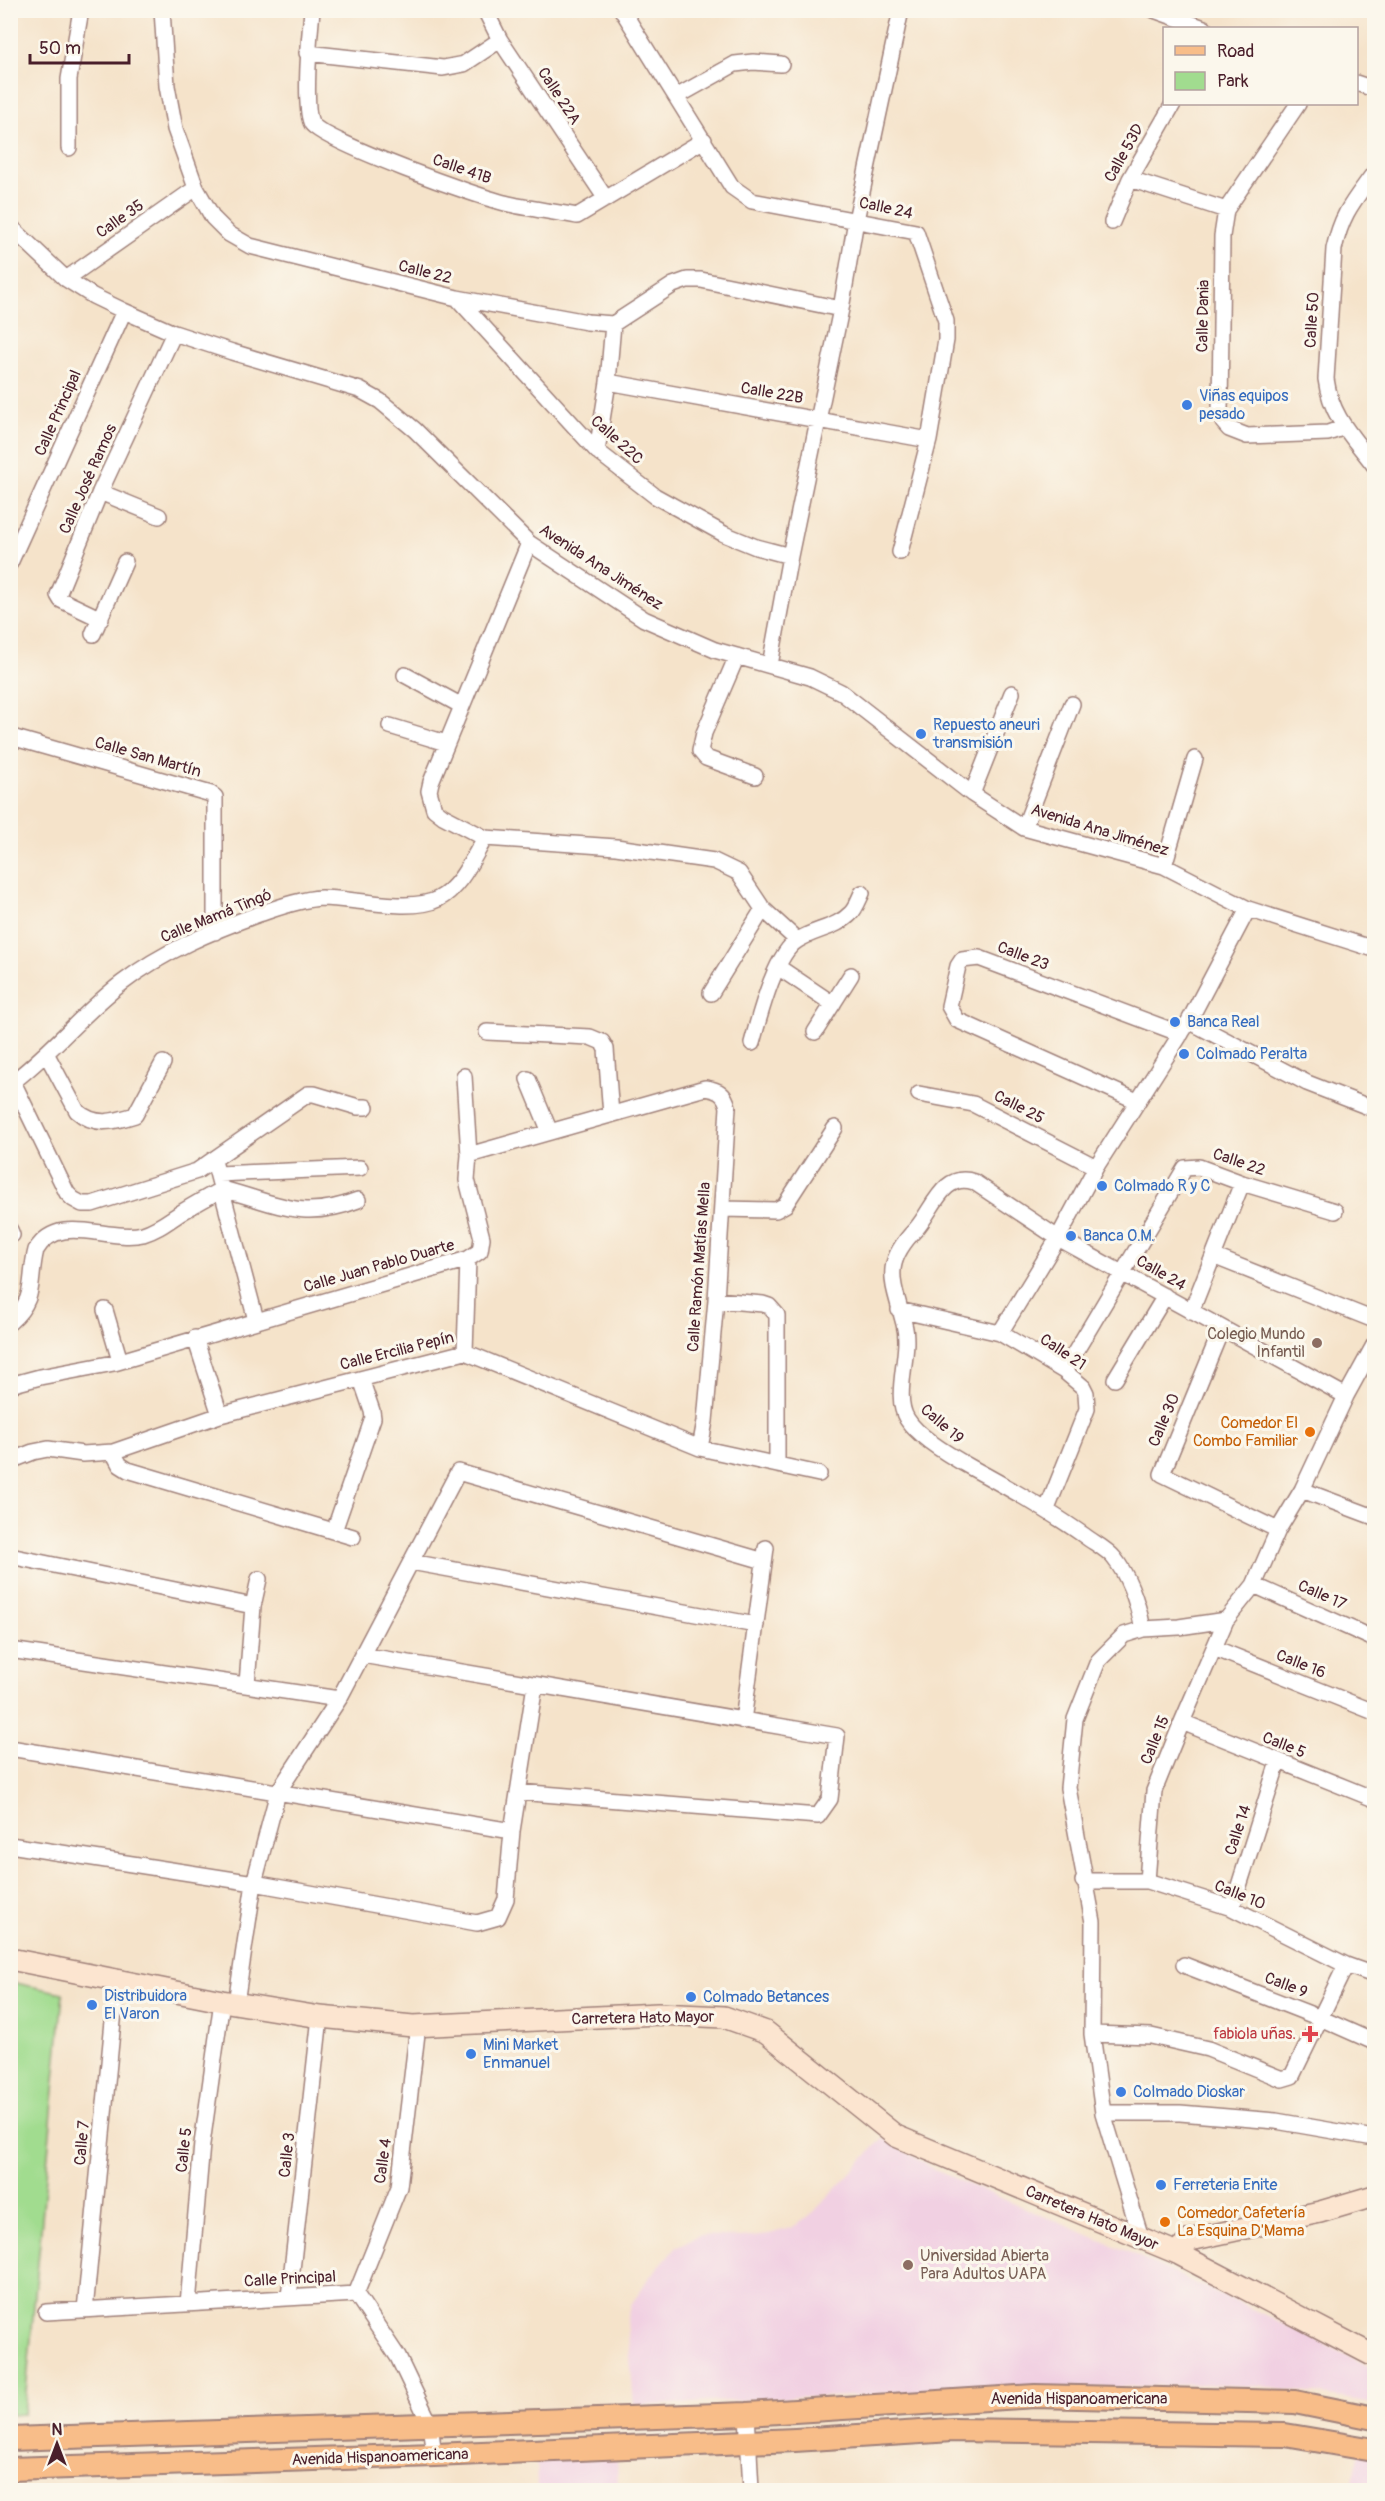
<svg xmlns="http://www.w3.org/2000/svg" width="1385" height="2501" font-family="Pangolin,sans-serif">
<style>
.built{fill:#f1d0e2}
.green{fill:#a1dc8f;stroke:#767e5d;stroke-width:1.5}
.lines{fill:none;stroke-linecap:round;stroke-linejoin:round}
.street-casing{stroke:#a0817a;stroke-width:18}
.secondary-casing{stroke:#a0817a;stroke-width:24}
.primary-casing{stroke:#a0817a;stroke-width:26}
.street{stroke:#fff;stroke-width:15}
.secondary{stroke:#fce5d0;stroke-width:21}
.primary{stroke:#f8bd89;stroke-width:22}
.shop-dot{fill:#3f7fe0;stroke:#fbf7ec;stroke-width:2}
.education-dot{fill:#8d6e63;stroke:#fbf7ec;stroke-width:2}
.food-dot{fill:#e8710a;stroke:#fbf7ec;stroke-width:2}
.health-dot{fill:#e0444e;stroke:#fbf7ec;stroke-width:2}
.labels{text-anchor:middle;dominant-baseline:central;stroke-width:6;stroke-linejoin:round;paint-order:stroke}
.street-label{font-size:16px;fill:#4a1f2b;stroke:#fbf7ec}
.shop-label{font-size:16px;fill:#366cbe;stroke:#fbf7ec;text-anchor:start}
.education-label{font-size:16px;fill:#785e54;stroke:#fbf7ec;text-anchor:end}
.food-label{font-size:16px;fill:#c56008;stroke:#fbf7ec;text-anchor:end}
.health-label{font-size:16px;fill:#be3a42;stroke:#fbf7ec;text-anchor:end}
</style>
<rect width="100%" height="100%" fill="#fbf7ec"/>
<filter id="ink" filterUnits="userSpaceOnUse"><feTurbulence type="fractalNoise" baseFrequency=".0167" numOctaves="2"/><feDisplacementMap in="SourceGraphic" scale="12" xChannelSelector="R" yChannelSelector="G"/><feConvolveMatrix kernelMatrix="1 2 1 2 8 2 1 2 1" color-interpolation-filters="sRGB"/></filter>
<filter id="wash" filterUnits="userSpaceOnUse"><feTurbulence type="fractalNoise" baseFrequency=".008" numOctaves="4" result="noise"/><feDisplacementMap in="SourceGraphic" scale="24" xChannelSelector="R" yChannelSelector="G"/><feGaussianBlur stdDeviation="1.35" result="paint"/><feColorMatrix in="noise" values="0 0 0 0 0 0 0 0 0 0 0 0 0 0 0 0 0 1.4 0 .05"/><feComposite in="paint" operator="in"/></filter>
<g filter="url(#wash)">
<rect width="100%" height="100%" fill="#f5e3ca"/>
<path class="built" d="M 883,2138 L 937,2171 L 1124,2250 L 1282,2323 L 1374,2369 L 1374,2403 L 1270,2387 L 1205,2384 L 787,2398 L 634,2406 L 627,2321 L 631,2306 L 647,2280 L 676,2247 L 699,2235 L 742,2237 L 769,2234 L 791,2228 L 809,2217 Z
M 617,2447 L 618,2490 L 537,2490 L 536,2451 Z
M 1361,2448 L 1374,2450 L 1374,2490 L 1351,2490 Z"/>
<path class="green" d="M 11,1982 L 63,1993 L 24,2414 L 11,2415 Z"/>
</g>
<g filter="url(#ink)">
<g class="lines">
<defs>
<path id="street" d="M 162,10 L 167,86 L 175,129 L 196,188 L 213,218 L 229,234 L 250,246 L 457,298 L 587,322 L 613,324 L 673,285 L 687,280 L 701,280 L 841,309
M 312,10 C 310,29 303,111 312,124 C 325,142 480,198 509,204 C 531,209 555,212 577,216 L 704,140
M 485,10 L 500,40 L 606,199
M 622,10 L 732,187 L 752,201 L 916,232 L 946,321 L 946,340 L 929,440 L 900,552
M 1154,10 L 1204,28
M 307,53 L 443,68 L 464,64 L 500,40
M 1356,83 L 1374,89
M 676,97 L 735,64 L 753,62 L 781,64
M 1298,104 L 1226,210 L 1222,236 L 1220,413 L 1223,422 L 1229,429 L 1247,436 L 1328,433 L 1345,427
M 69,148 L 69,79 L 81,10
M 1374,173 C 1353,202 1342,213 1334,249 L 1326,379 C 1331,417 1352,436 1374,465
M 1130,179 L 1226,210
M 1112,222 L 1130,179 L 1173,104
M 10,226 L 66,279 L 93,296 L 124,311 L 174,333 L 232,352 L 360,390 L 380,401 L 415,430 L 529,543 L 644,619 L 715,650 L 810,677 L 841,692 L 972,794 L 1024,828 L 1164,866 L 1248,909 L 1374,949
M 66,279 L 196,188
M 457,298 L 597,451 L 655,496 L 724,534 L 756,547 L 790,556
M 608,382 L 929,440
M 597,451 L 608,382 L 613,324
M 100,492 L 159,516
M 529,543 L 431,782 L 429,791 L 434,809 L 443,816 L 485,838 L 616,847 L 714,861 L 739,873 L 763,909 L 797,940
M 10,563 L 124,311
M 101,619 L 61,600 L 58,595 L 100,492 L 174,333
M 93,634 L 125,562
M 737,656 L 704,733 L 700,751 L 706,758 L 755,776
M 770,665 L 790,556 L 841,309 L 856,220 L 901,10
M 405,675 L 462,706
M 390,726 L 446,743
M 10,739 L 15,738 L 211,794 L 215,797 L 215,932
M 972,794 L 1012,693
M 1024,828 L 1072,704
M 1164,866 L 1195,759
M 778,967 L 833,1004
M 711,993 L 763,909
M 1189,1021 L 1307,1083 L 1374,1109
M 487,1032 L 590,1037 L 602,1042 L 606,1049 L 611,1115
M 815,1032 L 851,975
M 752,1043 C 759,1018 775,953 798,940 C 815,929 837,928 851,913 C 856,908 859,899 862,893
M 46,1053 L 77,1111 C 95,1127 113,1122 135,1115 L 163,1063
M 464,1076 L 469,1155
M 528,1079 L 550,1132
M 13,1082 L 67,1193 L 73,1199 L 82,1204 L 92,1204 L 197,1171 L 308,1094 L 314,1094 L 358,1107 L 366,1107
M 10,1084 C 51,1054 82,1013 122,983 C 162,952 212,931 259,914 C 277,908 301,899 321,898 C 352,898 411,913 438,899 C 460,888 473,858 485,838
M 919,1094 L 973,1104 L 1096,1167
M 1137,1101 L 957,1020 L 949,1006 L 958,966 L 962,960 L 979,958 L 1181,1034
M 214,1161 L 256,1320
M 218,1174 L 360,1168
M 722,1209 L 776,1210 L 785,1205 L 835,1128
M 10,1230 L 12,1235
M 1213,1256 L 1374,1320
M 716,1300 L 763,1304 L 769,1306 L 777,1315 L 777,1464
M 105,1310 L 120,1361
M 899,1310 L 1000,1333 L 1064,1371 L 1083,1387 L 1086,1393 L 1087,1409 L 1047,1509
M 1191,1312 L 1242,1183
M 10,1322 C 38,1298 28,1280 36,1250 C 59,1212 107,1242 143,1234 C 157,1230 167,1222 179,1214 C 193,1205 208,1197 222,1189 C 277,1203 301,1222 358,1200
M 1222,1328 L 1162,1474 L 1278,1530
M 1000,1333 L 1058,1238 L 1096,1167 L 1189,1021 L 1248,909
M 195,1338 L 220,1415
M 465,1352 L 468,1259
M 1064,1371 L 1185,1168 L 1199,1167 L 1242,1183 L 1335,1211
M 1115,1379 L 1165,1296
M 10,1385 L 40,1377 L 114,1363 L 468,1259 L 480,1251 L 482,1238 L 467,1180 L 469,1155 L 705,1088 C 719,1090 725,1094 728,1107 L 716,1300 L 705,1421 L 700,1448
M 113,1452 L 120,1465 L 128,1470 L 353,1537
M 10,1461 L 33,1452 L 48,1449 L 83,1454 L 113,1452 L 220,1415 L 465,1352 L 700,1448 L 819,1474
M 1302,1490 L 1374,1517
M 334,1531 L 373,1418 L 372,1411 L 361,1379
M 10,1556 L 253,1606
M 411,1562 L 756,1625
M 1254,1585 L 1374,1639
M 1143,1629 C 1138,1604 1130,1578 1114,1558 C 1107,1549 1094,1543 1085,1536 C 1048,1510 1011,1489 972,1468 C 952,1457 918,1437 907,1419 C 892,1395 912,1352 904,1324 C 893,1281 881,1265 916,1229 C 933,1210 943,1171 974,1182 L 1058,1238 L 1346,1396
M 1214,1648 L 1374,1712
M 10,1650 L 339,1699
M 362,1655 L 837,1736 L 830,1799 L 818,1816 L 518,1792
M 247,1684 L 253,1606 L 259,1579
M 743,1721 L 766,1548
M 1182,1722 L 1374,1799
M 10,1748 L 512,1831
M 10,1845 L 254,1883 L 278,1792 L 339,1699 L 458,1472 L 764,1561
M 1083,1881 L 1147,1881 L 1232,1908 L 1346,1965 L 1374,1975
M 1147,1881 L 1154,1791 L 1182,1722 L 1226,1620 L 1254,1585 L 1278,1530 L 1302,1490 L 1346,1396 L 1374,1345
M 1232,1908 L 1278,1762
M 1184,1965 L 1320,2018 L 1374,2042
M 236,2003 L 254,1883 L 477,1923 L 498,1917 L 506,1899 L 512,1831 L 535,1685
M 1092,2034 L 1151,2036 L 1208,2049 L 1282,2079 L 1292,2076 L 1346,1965
M 1103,2113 L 1180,2113 L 1276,2121 L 1374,2138
M 1142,2241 L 1103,2113 L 1092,2034 L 1093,1922 L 1068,1788 L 1075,1719 L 1098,1661 L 1124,1635 L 1143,1629 L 1179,1627 L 1226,1620
M 356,2294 L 399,2187 L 418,2025
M 356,2294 L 398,2357 L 430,2424 L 434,2455
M 289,2297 L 320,2017
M 188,2304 L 202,2144 L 222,2001
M 85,2310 L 117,1980
M 46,2312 L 356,2294
M 747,2414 L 751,2490"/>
<path id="secondary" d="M 10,1959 L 222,2001 L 320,2017 L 413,2026 L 658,2014 L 724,2017 L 766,2032 L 896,2136 L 1177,2253 L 1374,2356
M 1177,2253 L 1190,2240 L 1320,2212 L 1374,2196"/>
<path id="primary" d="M 10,2439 L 747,2414 L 1035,2396 L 1295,2402 L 1374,2418
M 10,2469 L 434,2455 L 795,2440 L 952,2430 L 1285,2435 L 1374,2450"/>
</defs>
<use href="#street" class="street-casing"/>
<use href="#secondary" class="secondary-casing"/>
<use href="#primary" class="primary-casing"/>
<use href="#street" class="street"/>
<use href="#secondary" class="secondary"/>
<use href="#primary" class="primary"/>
</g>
</g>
<g class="shop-dot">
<circle cx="1187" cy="405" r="6"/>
<circle cx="921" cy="734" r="6"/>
<circle cx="1175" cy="1022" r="6"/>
<circle cx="1184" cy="1054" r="6"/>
<circle cx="1102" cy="1186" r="6"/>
<circle cx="1071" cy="1236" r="6"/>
<circle cx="691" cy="1997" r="6"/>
<circle cx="92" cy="2005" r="6"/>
<circle cx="471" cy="2054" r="6"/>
<circle cx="1121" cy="2092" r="6"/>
<circle cx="1161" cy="2185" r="6"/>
</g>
<g class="education-dot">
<circle cx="1317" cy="1343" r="6"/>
<circle cx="908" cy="2265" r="6"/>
</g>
<g class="food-dot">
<circle cx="1310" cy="1432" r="6"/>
<circle cx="1165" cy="2222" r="6"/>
</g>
<path class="health-dot" d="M1307 2025h6v6h6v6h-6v6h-6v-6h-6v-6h6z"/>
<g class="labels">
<g class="street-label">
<text transform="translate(559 96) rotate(57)">Calle 22A</text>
<text transform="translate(1124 153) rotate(-61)">Calle 53D</text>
<text transform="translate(462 169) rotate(19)">Calle 41B</text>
<text transform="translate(886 208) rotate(12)">Calle 24</text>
<text transform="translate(120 219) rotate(-35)">Calle 35</text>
<text transform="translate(425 272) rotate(14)">Calle 22</text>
<text transform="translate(1203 316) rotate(-89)">Calle Dania</text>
<text transform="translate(1312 320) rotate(-87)">Calle 50</text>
<text transform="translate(772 393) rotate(10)">Calle 22B</text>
<text transform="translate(58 413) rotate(-66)">Calle Principal</text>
<text transform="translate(617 440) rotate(42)">Calle 22C</text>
<text transform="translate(88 479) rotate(-66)">Calle José Ramos</text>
<text transform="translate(601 567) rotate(33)">Avenida Ana Jiménez</text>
<text transform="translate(148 757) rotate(16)">Calle San Martín</text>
<text transform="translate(1100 830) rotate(17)">Avenida Ana Jiménez</text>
<text transform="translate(216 916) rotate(-22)">Calle Mamá Tingó</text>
<text transform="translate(1023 956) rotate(21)">Calle 23</text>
<text transform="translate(1019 1107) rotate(27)">Calle 25</text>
<text transform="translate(1239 1162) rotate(19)">Calle 22</text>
<text transform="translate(379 1266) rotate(-16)">Calle Juan Pablo Duarte</text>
<text transform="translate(699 1267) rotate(-86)">Calle Ramón Matías Mella</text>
<text transform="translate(1161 1273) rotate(30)">Calle 24</text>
<text transform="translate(397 1351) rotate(-14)">Calle Ercilia Pepín</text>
<text transform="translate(1063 1352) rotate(34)">Calle 21</text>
<text transform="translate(1164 1420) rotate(-67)">Calle 30</text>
<text transform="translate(942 1424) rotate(41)">Calle 19</text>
<text transform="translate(1322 1595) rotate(24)">Calle 17</text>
<text transform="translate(1301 1664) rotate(22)">Calle 16</text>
<text transform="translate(1155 1740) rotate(-68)">Calle 15</text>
<text transform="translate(1284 1745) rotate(22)">Calle 5</text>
<text transform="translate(1238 1830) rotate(-72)">Calle 14</text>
<text transform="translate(1240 1895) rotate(22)">Calle 10</text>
<text transform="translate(1286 1985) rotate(21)">Calle 9</text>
<text transform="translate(643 2018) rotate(-1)">Carretera Hato Mayor</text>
<text transform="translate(82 2143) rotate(-85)">Calle 7</text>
<text transform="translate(184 2150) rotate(-84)">Calle 5</text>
<text transform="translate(287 2155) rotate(-84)">Calle 3</text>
<text transform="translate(383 2161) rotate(-82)">Calle 4</text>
<text transform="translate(1092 2218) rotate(23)">Carretera Hato Mayor</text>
<text transform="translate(290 2279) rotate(-3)">Calle Principal</text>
<text x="1079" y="2399">Avenida Hispanoamericana</text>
<text transform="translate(380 2457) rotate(-2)">Avenida Hispanoamericana</text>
</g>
<g class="shop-label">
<text x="1199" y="396">Viñas equipos<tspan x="1199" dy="18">pesado</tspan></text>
<text x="933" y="725">Repuesto aneuri<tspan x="933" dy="18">transmisión</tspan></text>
<text x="1187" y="1022">Banca Real</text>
<text x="1196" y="1054">Colmado Peralta</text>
<text x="1114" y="1186">Colmado R y C</text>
<text x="1083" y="1236">Banca O.M.</text>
<text x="104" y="1996">Distribuidora<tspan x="104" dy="18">El Varon</tspan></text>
<text x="703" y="1997">Colmado Betances</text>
<text x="483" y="2045">Mini Market<tspan x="483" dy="18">Enmanuel</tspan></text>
<text x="1133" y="2092">Colmado Dioskar</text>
<text x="1173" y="2185">Ferreteria Enite</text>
</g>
<g class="education-label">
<text x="1305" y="1334">Colegio Mundo<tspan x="1305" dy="18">Infantil</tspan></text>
<text x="920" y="2256" text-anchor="start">Universidad Abierta<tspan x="920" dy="18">Para Adultos UAPA</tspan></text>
</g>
<g class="food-label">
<text x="1298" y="1423">Comedor El<tspan x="1298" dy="18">Combo Familiar</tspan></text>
<text x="1177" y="2213" text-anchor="start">Comedor Cafetería<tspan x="1177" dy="18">La Esquina D'Mama</tspan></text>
</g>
<g class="health-label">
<text x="1296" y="2034">fabiola uñas.</text>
</g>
</g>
<rect width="1385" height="2501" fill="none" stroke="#fbf7ec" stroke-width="36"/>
<rect x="1163" y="27" width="195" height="78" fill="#fbf7ec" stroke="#b4a19f" stroke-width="1.5"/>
<rect x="1175" y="46" width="30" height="9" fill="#f8bd89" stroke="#b4a19f" stroke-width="1.5"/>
<text x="1217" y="57" font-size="18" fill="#4a1f2b">Road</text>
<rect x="1175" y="72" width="30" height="18" fill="#a1dc8f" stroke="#b4a19f" stroke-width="1.5"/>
<text x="1217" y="87" font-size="18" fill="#4a1f2b">Park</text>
<g transform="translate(57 2444)" stroke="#fbf7ec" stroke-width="4.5" paint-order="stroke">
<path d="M0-4.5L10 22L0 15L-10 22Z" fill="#4a1f2b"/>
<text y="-9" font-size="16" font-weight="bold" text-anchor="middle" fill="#4a1f2b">N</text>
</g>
<path d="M30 54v9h99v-9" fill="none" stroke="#4a1f2b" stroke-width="3"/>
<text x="39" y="54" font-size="18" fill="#4a1f2b" stroke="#fbf7ec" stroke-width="4.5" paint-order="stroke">50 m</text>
</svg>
